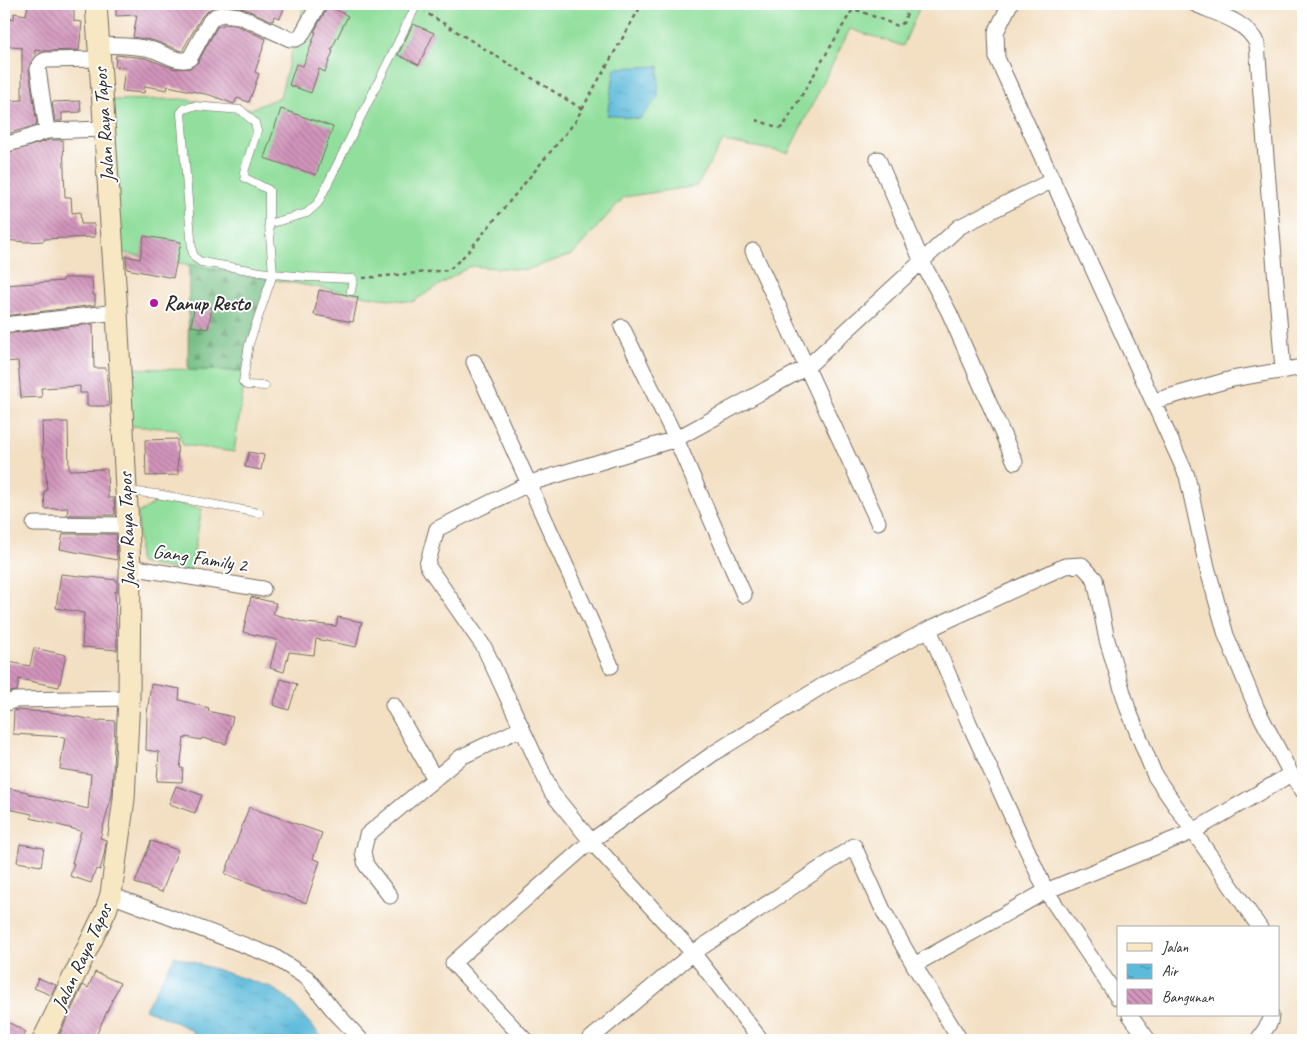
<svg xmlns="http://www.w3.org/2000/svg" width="1307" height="1044" font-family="Caveat,sans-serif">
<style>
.grass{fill:#92df9d;stroke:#5e8564}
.forest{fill:url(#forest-firs);stroke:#507458}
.water{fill:url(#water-ripples);stroke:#447282}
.building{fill:url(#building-back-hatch)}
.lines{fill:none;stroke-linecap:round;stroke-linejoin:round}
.lane-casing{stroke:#716a60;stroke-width:9}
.street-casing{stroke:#716a60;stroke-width:17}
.secondary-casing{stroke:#716a60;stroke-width:23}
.path{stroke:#716a60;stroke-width:2.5;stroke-dasharray:4 4;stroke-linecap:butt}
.lane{stroke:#fff;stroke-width:8}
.street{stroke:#fff;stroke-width:15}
.secondary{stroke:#f7e8c3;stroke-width:21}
.poi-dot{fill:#b5179e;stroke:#fff;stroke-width:2}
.labels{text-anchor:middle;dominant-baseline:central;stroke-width:4;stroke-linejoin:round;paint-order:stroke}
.street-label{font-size:20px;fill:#2b2b2b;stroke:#fff}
.poi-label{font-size:20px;font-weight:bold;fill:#2b2b2b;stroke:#fff;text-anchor:start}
</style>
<defs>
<pattern id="forest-firs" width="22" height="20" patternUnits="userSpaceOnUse" patternTransform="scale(1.25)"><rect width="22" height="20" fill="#75be84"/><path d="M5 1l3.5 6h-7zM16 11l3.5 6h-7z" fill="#609b6c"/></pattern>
<pattern id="water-ripples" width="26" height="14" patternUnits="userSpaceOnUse" patternTransform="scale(1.25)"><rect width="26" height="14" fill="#5cbada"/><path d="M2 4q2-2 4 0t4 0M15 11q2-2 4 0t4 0" fill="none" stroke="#4c97b1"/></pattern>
<pattern id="building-back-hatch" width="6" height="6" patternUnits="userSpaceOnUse" patternTransform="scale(1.25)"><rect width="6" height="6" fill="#d294bb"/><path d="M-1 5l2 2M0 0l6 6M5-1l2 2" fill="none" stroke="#ab7998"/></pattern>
</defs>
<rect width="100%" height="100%" fill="#fff"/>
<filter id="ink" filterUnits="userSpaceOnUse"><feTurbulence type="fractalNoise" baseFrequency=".02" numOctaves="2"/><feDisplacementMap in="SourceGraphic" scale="10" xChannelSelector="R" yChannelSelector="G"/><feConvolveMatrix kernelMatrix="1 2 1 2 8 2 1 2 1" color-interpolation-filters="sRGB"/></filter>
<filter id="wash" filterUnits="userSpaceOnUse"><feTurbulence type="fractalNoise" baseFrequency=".0096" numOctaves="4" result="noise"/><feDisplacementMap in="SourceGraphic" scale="20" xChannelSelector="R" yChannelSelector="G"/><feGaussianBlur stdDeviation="1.12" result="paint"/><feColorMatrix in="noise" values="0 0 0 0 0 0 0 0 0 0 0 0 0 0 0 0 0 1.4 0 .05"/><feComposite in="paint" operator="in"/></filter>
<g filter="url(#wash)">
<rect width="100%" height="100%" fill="#f3dfc2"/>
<path class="grass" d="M 304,4 L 921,4 L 903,46 L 850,29 L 788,153 L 723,141 L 697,186 L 624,197 L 573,254 L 526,270 L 470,266 L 412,302 L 373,297 L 117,252 L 108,100 L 181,99 L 251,109 L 280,97 Z
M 124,368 L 246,371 L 234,452 L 183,445 L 177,429 L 129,426 Z
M 157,502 L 170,502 L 202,509 L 190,572 L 139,563 L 138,513 Z"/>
<path class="forest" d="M 189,264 L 273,280 L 255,331 L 246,371 L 188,370 Z"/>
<path class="water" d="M 659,66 L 658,97 L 640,119 L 607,115 L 615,68 Z
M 175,956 L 270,987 L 288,998 L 324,1040 L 195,1040 L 195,1036 L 190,1029 L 145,1009 Z"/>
<g id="blocks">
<path class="building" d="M 28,4 L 74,4 L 74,21 L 82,22 L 79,50 L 45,51 L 35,50 L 35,56 L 30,64 L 29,70 L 37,125 L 4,135 L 4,101 L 22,100 L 22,48 L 4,46 L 4,17 L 14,19 L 14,13 L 26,15 Z
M 116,4 L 286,4 L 280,18 L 274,16 L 273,21 L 240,7 L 225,5 L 213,7 L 202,16 L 182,51 L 155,41 L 133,37 L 137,15 L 116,16 Z
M 328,6 L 348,16 L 331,50 L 333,51 L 325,72 L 319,69 L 311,93 L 289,85 L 296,64 L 303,66 L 316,32 L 314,32 Z
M 225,24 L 236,25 L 266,39 L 255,72 L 259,74 L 249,102 L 237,98 L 234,104 L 210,95 L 168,86 L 167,90 L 145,86 L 144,93 L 122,91 L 125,68 L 115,67 L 116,55 L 145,58 L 175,69 L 190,68 L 198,62 L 217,27 Z
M 413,24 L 434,33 L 419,65 L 398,55 Z
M 80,101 L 81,112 L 62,113 L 62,121 L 55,121 L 52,102 Z
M 281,109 L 333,127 L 316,175 L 264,158 Z
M 49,140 L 63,140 L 65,197 L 71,197 L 72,213 L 80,212 L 81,224 L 94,224 L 95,237 L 44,239 L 44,241 L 26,242 L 4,240 L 4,154 Z
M 144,236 L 181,242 L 173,278 L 127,269 L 126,256 L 140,259 Z
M 63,278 L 92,278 L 93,295 L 95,295 L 95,305 L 4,316 L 4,285 L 63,281 Z
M 319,290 L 358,297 L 353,322 L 314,315 Z
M 195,304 L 212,308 L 208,329 L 191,326 Z
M 93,324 L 94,368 L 106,368 L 109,406 L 87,406 L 87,393 L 80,393 L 80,386 L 41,388 L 42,397 L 21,398 L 18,361 L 4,362 L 4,334 Z
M 42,422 L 68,422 L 69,470 L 107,469 L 108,498 L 114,498 L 115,515 L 67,515 L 68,508 L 45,509 L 44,491 L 47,491 L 45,457 L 43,457 Z
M 177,439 L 178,475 L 146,476 L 145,440 Z
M 249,452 L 264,455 L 261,470 L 245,467 Z
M 63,534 L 116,534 L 117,560 L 60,549 Z
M 61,574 L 117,580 L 117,592 L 115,591 L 117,650 L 82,647 L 84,613 L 56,608 Z
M 251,597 L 276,603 L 273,614 L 306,623 L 336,626 L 338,617 L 362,622 L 356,647 L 316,639 L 314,655 L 289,652 L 284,672 L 270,668 L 277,640 L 243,632 Z
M 34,648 L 66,655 L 59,687 L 19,679 L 17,691 L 4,693 L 4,661 L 30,666 Z
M 281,679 L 297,684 L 289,710 L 273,705 Z
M 151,684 L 180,689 L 179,700 L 209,708 L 208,711 L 233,717 L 226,744 L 202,738 L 201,740 L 186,737 L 186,739 L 184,738 L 180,768 L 183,768 L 182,782 L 157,781 L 159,752 L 146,750 L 147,714 Z
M 14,710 L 50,712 L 100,721 L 100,720 L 115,721 L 112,795 L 100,838 L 106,840 L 104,855 L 100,870 L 96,869 L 91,883 L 70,876 L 74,863 L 72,863 L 81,831 L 31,818 L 32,814 L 4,808 L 7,788 L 28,792 L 28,794 L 88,809 L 91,774 L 60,769 L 65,737 L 13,734 Z
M 176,786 L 202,795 L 195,813 L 169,804 Z
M 249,807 L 322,833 L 313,859 L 320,861 L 306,903 L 225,874 Z
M 151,841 L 178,850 L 162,892 L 135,883 Z
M 20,844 L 44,848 L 41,866 L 17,862 Z
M 95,972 L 120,983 L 94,1040 L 57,1040 L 83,985 L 88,988 Z
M 38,978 L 56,985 L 51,995 L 34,988 Z
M 4,1020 L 26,1032 L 21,1040 L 8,1040 L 4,1038 Z"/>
</g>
</g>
<g filter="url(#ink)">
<use href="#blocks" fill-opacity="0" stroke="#716a60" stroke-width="1"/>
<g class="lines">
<defs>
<path id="lane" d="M 269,224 L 269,190 L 245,178 L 244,172 L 257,131 L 255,123 L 241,110 L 194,106 L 184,109 L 181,113 L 192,250 L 194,257 L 201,262 L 273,274 L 269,224 L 307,213 L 318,203 L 417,4
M 265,386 L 246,385 L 243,382 L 249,344 L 273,274 L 308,277 L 353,279 L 351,291
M 127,491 L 157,494 L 259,513"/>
<path id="street" d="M 1010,4 L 996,32 L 997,58 L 1187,476 L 1207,567 L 1226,635 L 1257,709 L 1291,774 L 1303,791
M 1195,4 C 1217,14 1247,21 1257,44 L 1283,370
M 98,45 C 116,46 137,45 153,50 C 164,53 180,65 190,58 L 210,21 L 216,16 L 224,14 L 239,16 L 290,39 L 296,39 L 301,36 L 319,4
M 47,131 L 38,69 C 40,64 41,61 47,60 L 99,59
M 4,145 L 22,140 L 47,131 L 103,129
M 878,159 L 922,262 L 949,312 L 1015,462
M 753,251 L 878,522
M 4,325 L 117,312
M 622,327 L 676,439 L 744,595
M 474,362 L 611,666
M 1154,401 L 1232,379 L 1303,367
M 34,524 L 128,525
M 130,567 L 263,589
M 929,629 L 969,723 L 1046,891 L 1118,998
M 4,704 L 15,700 L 129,698
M 393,705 L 435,779
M 390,896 L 366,865 L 363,852 L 367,835 L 461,757 L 522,728
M 119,898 L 273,956 L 307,978 L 335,1012 L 361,1040
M 914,965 L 1046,891 L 1192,832 L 1291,774
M 1130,1015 L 1148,1040
M 525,1040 L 453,963 L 591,841 L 714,753 L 827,683 L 929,629 L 1065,566 L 1082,565 L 1095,579 L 1107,640 L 1128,709 L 1155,776 L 1260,928
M 589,1040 L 693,953 L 854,846 L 883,910 L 914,965 L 960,1040
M 761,1040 L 693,953 L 591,841 L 552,793 L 484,647 L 427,565 L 437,529 L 530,483 L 676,439 L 807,367 L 959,227 L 1053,180
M 1258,1040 L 1270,1022 L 1271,1015"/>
<path id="secondary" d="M 43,1040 L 106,910 L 111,894 L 124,799 L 129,698 L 130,567 L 117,312 L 96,4"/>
</defs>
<use href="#lane" class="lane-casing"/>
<use href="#street" class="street-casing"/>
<use href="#secondary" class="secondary-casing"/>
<path class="path" d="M 582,109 L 642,4
M 756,120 L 780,128 L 783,127 L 851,12 L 855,10 L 860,11 L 898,26 L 903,23 L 911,4
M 363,278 L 449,270 L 467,253 L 575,122 L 582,109 L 425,12"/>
<use href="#lane" class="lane"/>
<use href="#street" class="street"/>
<use href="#secondary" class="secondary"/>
</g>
</g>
<circle class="poi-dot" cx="154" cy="303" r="5"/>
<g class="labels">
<g class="street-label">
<text transform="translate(104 125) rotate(-94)">Jalan Raya Tapos</text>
<text transform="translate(127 530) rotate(-92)">Jalan Raya Tapos</text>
<text transform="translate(200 558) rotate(9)">Gang Family 2</text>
<text transform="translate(82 957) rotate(-65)">Jalan Raya Tapos</text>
</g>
<g class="poi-label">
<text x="164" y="303">Ranup Resto</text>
</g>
</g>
<rect width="1307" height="1044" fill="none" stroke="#fff" stroke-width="20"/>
<rect x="1117" y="926" width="162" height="90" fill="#ffffff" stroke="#aaaaaa"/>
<rect x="1127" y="943" width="25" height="8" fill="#f7e8c3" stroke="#aaaaaa"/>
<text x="1162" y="952" font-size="15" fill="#2b2b2b">Jalan</text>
<rect x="1127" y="964" width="25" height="15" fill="url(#water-ripples)" stroke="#aaaaaa"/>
<text x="1162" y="976" font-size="15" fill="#2b2b2b">Air</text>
<rect x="1127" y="989" width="25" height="15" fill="url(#building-back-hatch)" stroke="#aaaaaa"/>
<text x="1162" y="1002" font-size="15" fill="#2b2b2b">Bangunan</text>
</svg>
